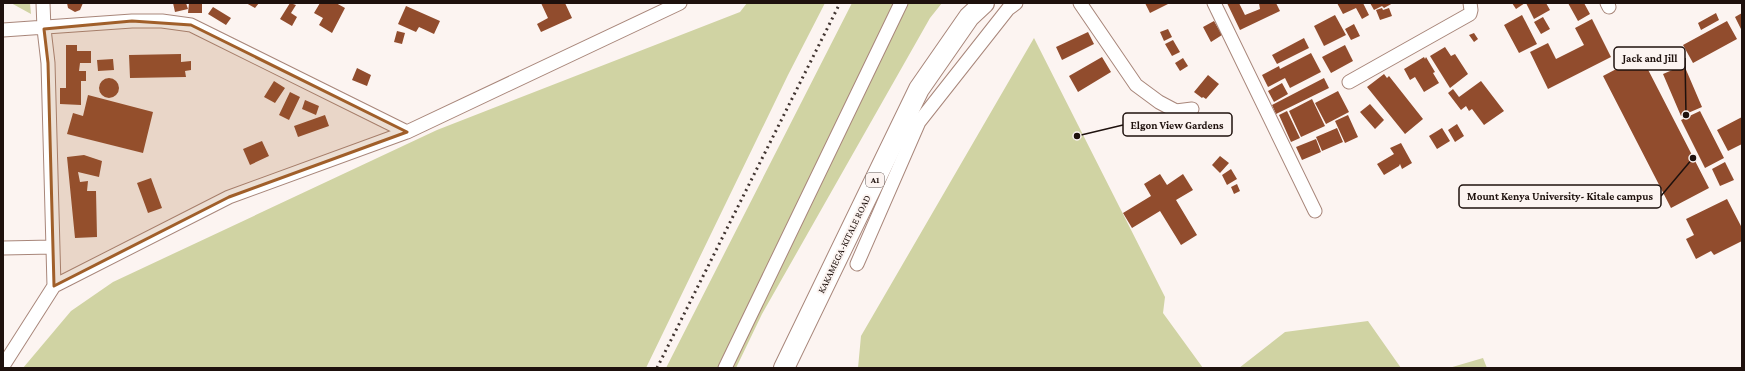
<svg xmlns="http://www.w3.org/2000/svg" width="1745" height="371" font-family="'Crimson Pro',serif">
<style>
.green{fill:#d0d3a3}
.building{fill:#914c2d}
.lines{fill:none;stroke-linecap:round;stroke-linejoin:round}
.minor-casing{stroke:#a8867a;stroke-width:15}
.highway-casing{stroke:#a8867a;stroke-width:22}
.minor{stroke:#fff;stroke-width:13}
.highway{stroke:#fff;stroke-width:20}
.rail{stroke:#413430;stroke-width:3;stroke-dasharray:2 4;stroke-linecap:butt}
.marked{fill:#a05f2a;fill-opacity:0.2;stroke:#a05f2a;stroke-width:3;stroke-linejoin:round}
.labels{text-anchor:middle;dominant-baseline:central;stroke-width:4;stroke-linejoin:round;paint-order:stroke}
.shield{fill:#fcf4f1;stroke:#615551;stroke-width:1}
.shield-label{font-size:9px;font-weight:bold;fill:#1e110d}
.street-label{font-size:10px;fill:#1e110d;stroke:#fcf4f1}
.leader{fill:none;stroke:#1e110d;stroke-width:1.5}
.callout-dot{fill:#1e110d;stroke:#fcf4f1;stroke-width:1.5}
.callout{fill:#fcf4f1;stroke:#1e110d;stroke-width:1.5}
.callout-label{font-size:11px;text-anchor:middle;font-weight:bold;fill:#1e110d}
</style>
<rect width="100%" height="100%" fill="#fcf4f1"/>
<path class="green" d="M 11,3 L 30,3 L 31,14 Z
M 747,3 L 825,3 L 788,75 L 646,368 L 23,368 L 71,311 L 113,282 L 437,130 L 740,12 Z
M 852,3 L 942,3 L 930,18 L 762,314 L 736,368 L 666,368 Z
M 1034,38 L 1165,297 L 1163,313 L 1203,368 L 858,368 L 861,336 Z
M 1368,321 L 1401,368 L 1239,368 L 1285,332 Z
M 1483,358 L 1487,368 L 1449,368 Z"/>
<path class="building" d="M 67,3 L 83,3 L 80,10 L 75,12 L 68,8 Z
M 173,3 L 186,3 L 188,9 L 175,12 Z
M 189,3 L 202,3 L 202,13 L 188,13 Z
M 246,3 L 259,3 L 255,8 Z
M 290,3 L 296,5 L 291,13 L 297,17 L 292,26 L 280,19 Z
M 320,3 L 336,3 L 345,8 L 332,33 L 319,25 L 323,18 L 314,13 Z
M 541,3 L 565,3 L 572,18 L 541,32 L 537,24 L 548,18 Z
M 1145,3 L 1170,3 L 1150,13 Z
M 1227,3 L 1239,3 L 1245,15 L 1260,9 L 1259,3 L 1276,3 L 1280,11 L 1240,30 Z
M 1337,3 L 1363,3 L 1369,15 L 1362,19 L 1356,8 L 1343,14 Z
M 1370,3 L 1393,3 L 1384,8 L 1382,6 L 1374,10 Z
M 1512,3 L 1525,3 L 1516,9 Z
M 1526,3 L 1546,3 L 1550,10 L 1534,19 Z
M 1568,3 L 1584,3 L 1590,14 L 1578,21 Z
M 406,6 L 440,21 L 434,34 L 419,27 L 416,32 L 398,24 Z
M 213,7 L 231,18 L 226,25 L 208,14 Z
M 1382,8 L 1383,10 L 1389,8 L 1392,16 L 1380,20 L 1376,10 Z
M 1716,13 L 1719,20 L 1701,30 L 1698,23 Z
M 1742,13 L 1742,31 L 1735,17 Z
M 1335,15 L 1346,35 L 1324,46 L 1314,26 Z
M 1522,15 L 1537,44 L 1519,53 L 1504,25 Z
M 1543,17 L 1550,29 L 1541,34 L 1534,22 Z
M 1592,19 L 1611,57 L 1548,89 L 1530,52 L 1548,43 L 1556,59 L 1584,45 L 1575,28 Z
M 1214,21 L 1222,35 L 1211,42 L 1203,27 Z
M 1727,21 L 1737,39 L 1693,63 L 1683,45 Z
M 1354,24 L 1360,36 L 1351,40 L 1345,29 Z
M 1168,29 L 1172,37 L 1164,41 L 1160,32 Z
M 397,31 L 405,33 L 402,44 L 394,42 Z
M 1088,32 L 1094,44 L 1062,60 L 1056,47 Z
M 1474,33 L 1478,39 L 1474,42 L 1469,35 Z
M 1304,38 L 1309,48 L 1277,64 L 1272,55 Z
M 1173,40 L 1180,52 L 1172,56 L 1165,44 Z
M 66,45 L 77,45 L 77,51 L 91,51 L 91,63 L 80,63 L 79,71 L 86,71 L 86,81 L 81,81 L 81,105 L 60,104 L 60,88 L 66,88 Z
M 1345,45 L 1353,61 L 1331,73 L 1322,57 Z
M 1445,47 L 1451,56 L 1455,54 L 1468,74 L 1450,88 L 1430,56 Z
M 1311,53 L 1321,72 L 1290,88 L 1285,78 L 1268,87 L 1262,75 L 1279,66 L 1280,69 Z
M 181,54 L 181,62 L 191,61 L 191,70 L 185,71 L 186,77 L 130,78 L 129,55 Z
M 1641,56 L 1709,188 L 1671,208 L 1603,76 Z
M 1102,57 L 1111,72 L 1078,92 L 1069,76 Z
M 1424,57 L 1425,59 L 1426,57 L 1435,72 L 1433,73 L 1439,83 L 1424,92 L 1415,77 L 1410,80 L 1404,69 Z
M 1183,58 L 1188,66 L 1180,71 L 1175,63 Z
M 113,59 L 114,70 L 98,71 L 97,60 Z
M 1684,65 L 1702,107 L 1681,116 L 1663,74 Z
M 357,68 L 371,75 L 367,86 L 352,80 Z
M 1384,74 L 1387,78 L 1389,76 L 1423,119 L 1405,134 L 1367,87 Z
M 1208,75 L 1219,84 L 1206,99 L 1203,97 L 1202,98 L 1194,92 Z
M 1324,78 L 1329,88 L 1276,114 L 1272,105 Z
M99 88a10 10 0 1 1 20 0a10 10 0 1 1-20 0Z
M 274,81 L 285,88 L 275,103 L 264,97 Z
M 1481,81 L 1504,111 L 1484,125 L 1472,109 L 1469,111 L 1466,106 L 1461,110 L 1448,93 L 1453,89 L 1459,97 Z
M 1282,83 L 1288,94 L 1274,102 L 1268,91 Z
M 1338,91 L 1349,112 L 1326,124 L 1315,103 Z
M 290,92 L 300,97 L 289,120 L 279,115 Z
M 88,95 L 153,112 L 143,153 L 67,134 L 73,113 L 83,116 Z
M 1312,99 L 1325,126 L 1301,137 L 1289,111 Z
M 305,100 L 319,106 L 316,115 L 302,109 Z
M 1370,104 L 1384,120 L 1375,129 L 1360,112 Z
M 1287,111 L 1300,138 L 1291,142 L 1279,115 Z
M 1700,111 L 1724,158 L 1705,168 L 1681,120 Z
M 325,115 L 329,126 L 298,137 L 294,126 Z
M 1348,115 L 1358,137 L 1345,143 L 1335,121 Z
M 1742,117 L 1742,144 L 1728,151 L 1717,130 Z
M 1457,124 L 1464,136 L 1455,142 L 1448,130 Z
M 1337,128 L 1343,142 L 1322,151 L 1316,137 Z
M 1442,128 L 1450,141 L 1437,149 L 1429,136 Z
M 1316,139 L 1321,152 L 1302,160 L 1296,147 Z
M 262,141 L 269,156 L 250,165 L 243,149 Z
M 1401,143 L 1412,163 L 1402,169 L 1400,164 L 1399,166 L 1384,175 L 1377,164 L 1394,154 L 1390,148 Z
M 84,155 L 102,161 L 99,177 L 78,172 L 80,182 L 88,181 L 87,191 L 96,191 L 97,237 L 75,238 L 67,157 Z
M 1220,156 L 1229,163 L 1220,173 L 1212,165 Z
M 1725,162 L 1734,180 L 1720,186 L 1712,169 Z
M 1231,169 L 1237,179 L 1227,185 L 1222,175 Z
M 1160,174 L 1167,185 L 1183,174 L 1193,190 L 1176,200 L 1197,235 L 1181,245 L 1160,211 L 1132,228 L 1123,213 L 1151,196 L 1144,184 Z
M 151,178 L 162,208 L 148,213 L 137,183 Z
M 1237,184 L 1240,191 L 1234,194 L 1231,187 Z
M 1727,199 L 1742,228 L 1742,241 L 1714,255 L 1711,251 L 1696,259 L 1686,239 L 1694,235 L 1686,219 Z"/>
<g class="lines">
<defs>
<path id="minor" d="M 43,3 L 44,29 L 48,63 L 54,286
M 1080,3 L 1136,85 L 1159,102 L 1176,111 L 1192,109
M 1214,3 L 1315,211
M 1607,3 L 1609,7
M 3,30 L 132,21 L 162,21 L 191,25 L 407,132
M 1349,82 L 1470,14 L 1471,10 L 1470,3
M 3,248 L 53,247
M 857,264 L 919,122 L 1008,9 L 1016,3
M 3,366 L 54,286 L 229,197 L 407,132 L 680,3
M 725,368 L 901,3"/>
<path id="highway" d="M 784,368 L 919,89 L 969,17 L 984,3"/>
</defs>
<use href="#minor" class="minor-casing"/>
<use href="#highway" class="highway-casing"/>
<use href="#minor" class="minor"/>
<use href="#highway" class="highway"/>
<path class="rail" d="M 657,368 L 840,3"/>
</g>
<path class="marked" d="M 132,21 L 191,25 L 407,132 L 229,197 L 54,286 L 48,63 L 44,29 Z"/>
<g class="labels">
<rect class="shield" x="866" y="173" width="18" height="14" rx="3"/>
<g class="shield-label">
<text x="875" y="180">A1</text>
</g>
<g class="street-label">
<text transform="translate(844 244) rotate(-64)">KAKAMEGA-KITALE ROAD</text>
</g>
</g>
<path class="leader" d="M1686 115L1685 58M1077 136L1123 125M1693 158L1661 196"/>
<g class="callout-dot">
<circle cx="1686" cy="115" r="4"/>
<circle cx="1077" cy="136" r="4"/>
<circle cx="1693" cy="158" r="4"/>
</g>
<g class="callout">
<rect x="1614" y="47" width="71" height="23" rx="4"/>
<rect x="1123" y="113" width="109" height="23" rx="4"/>
<rect x="1459" y="185" width="202" height="23" rx="4"/>
</g>
<g class="callout-label">
<text x="1650" y="62">Jack and Jill</text>
<text x="1177" y="129">Elgon View Gardens</text>
<text x="1560" y="200">Mount Kenya University- Kitale campus</text>
</g>
<rect width="1745" height="371" fill="none" stroke="#1e110d" stroke-width="8"/>
</svg>
